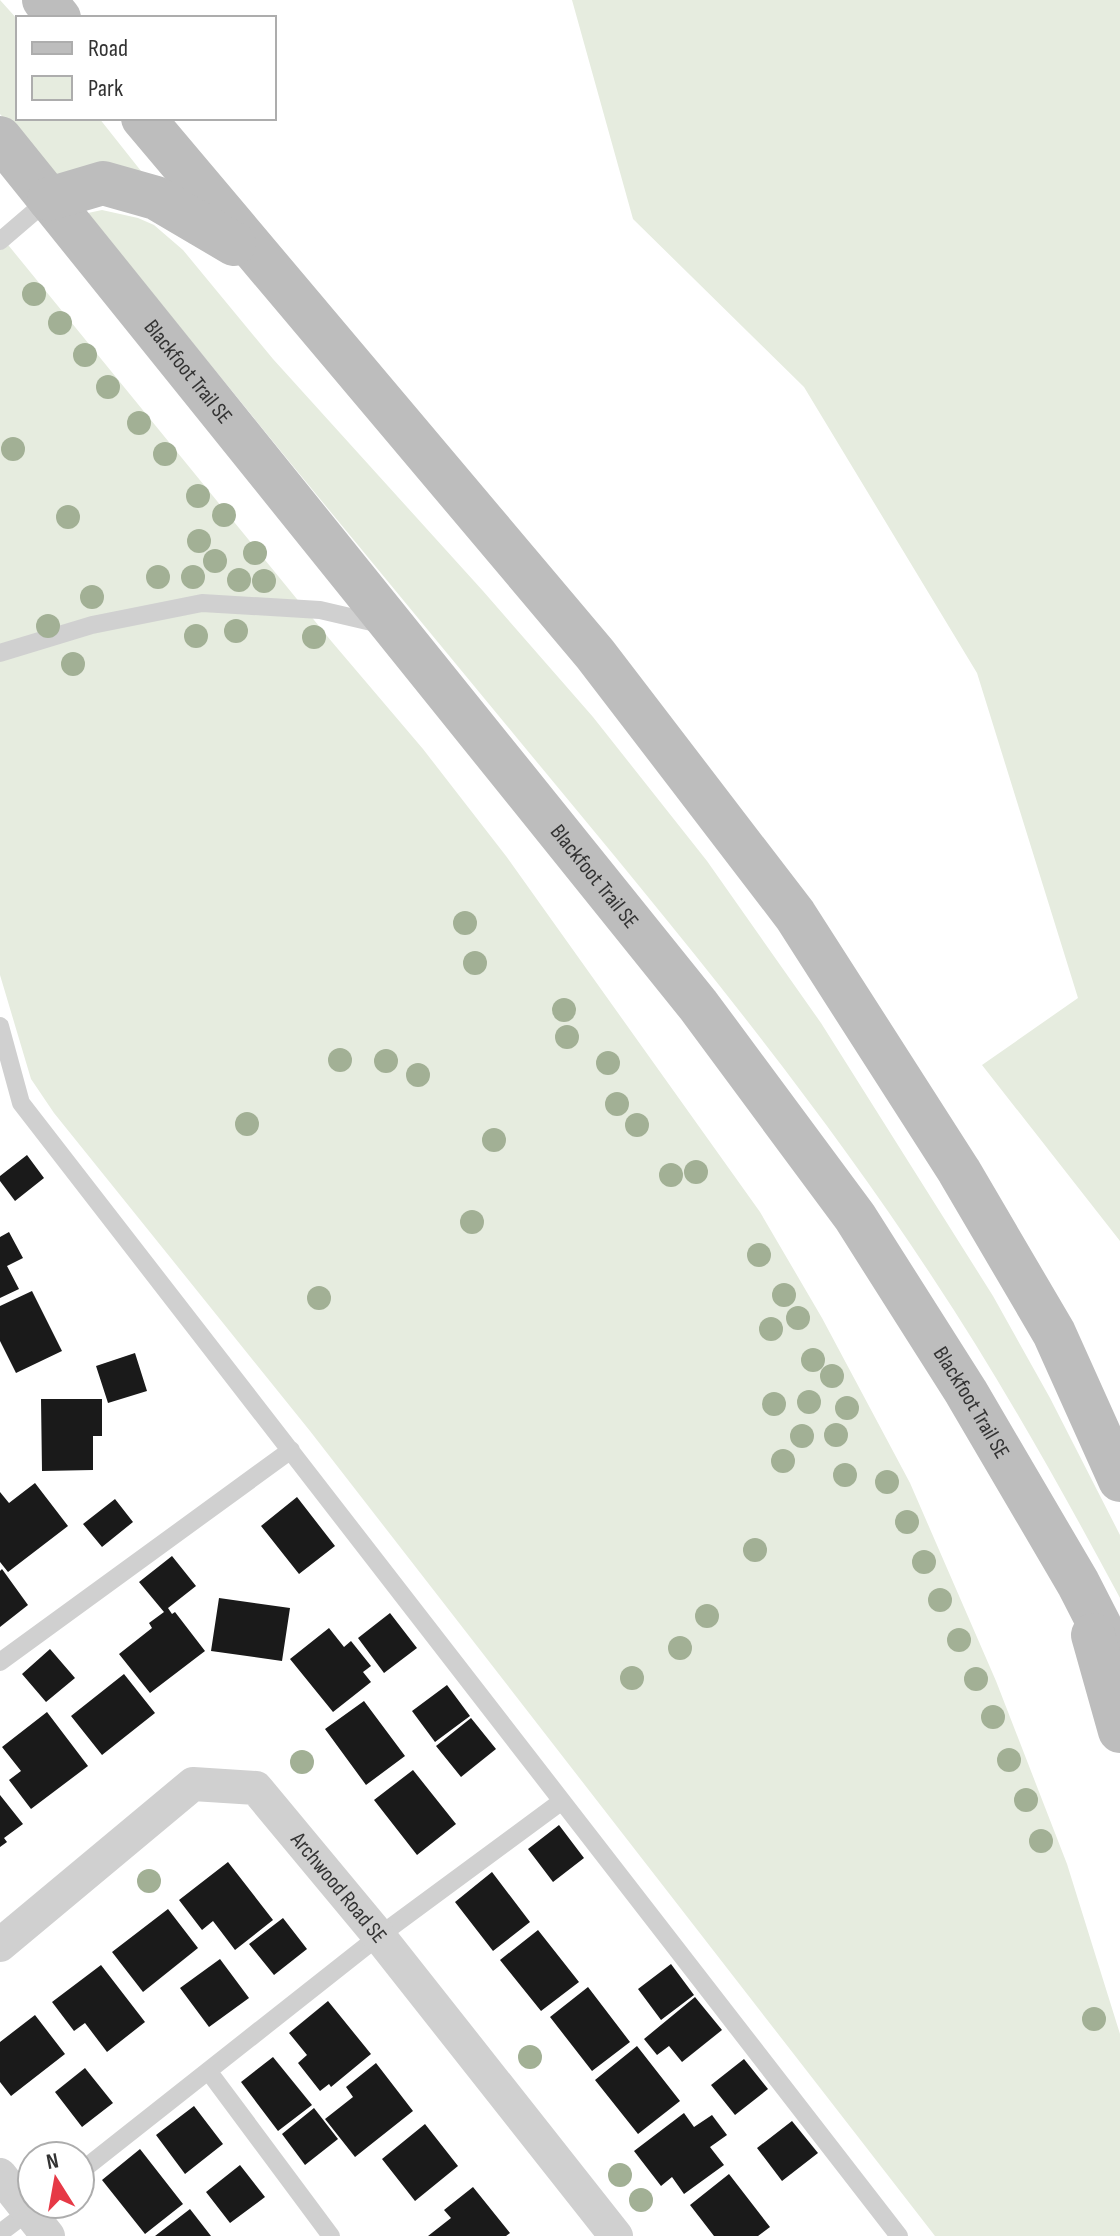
<svg xmlns="http://www.w3.org/2000/svg" width="1120" height="2236" font-family="'Sofia Sans Condensed',sans-serif">
<style>
.green{fill:#e6ecdf}
.building{fill:#1a1a1a}
.lines{fill:none;stroke-linecap:round;stroke-linejoin:round}
.lane{stroke:#d0d0d0;stroke-width:18}
.street{stroke:#d0d0d0;stroke-width:34}
.secondary{stroke:#bdbdbd;stroke-width:44}
.tree{fill:#a2b095}
.labels{text-anchor:middle;dominant-baseline:central;stroke-width:8;stroke-linejoin:round;paint-order:stroke}
.street-label{font-size:22px;fill:#333;stroke:#fff}
</style>
<rect width="100%" height="100%" fill="#fff"/>
<path class="green" d="M 0,0 L 18,20 L 18,118 L 99,118 L 141,171 L 51,175 L 0,114 Z
M 572,0 L 1120,0 L 1120,1241 L 982,1065 L 1078,998 L 977,673 L 804,387 L 633,219 Z
M 102,210 L 138,218 L 154,225 L 183,250 L 273,359 L 483,591 L 593,717 L 707,861 L 821,1023 L 993,1296 L 1050,1398 L 1120,1535 L 1120,1598 C 1061,1488 1000,1379 931,1275 C 807,1086 661,912 517,738 C 373,564 230,390 88,213 Z
M 0,235 L 332,642 L 423,749 L 506,856 L 760,1212 L 822,1318 L 910,1483 L 996,1681 L 1067,1864 L 1120,2034 L 1120,2236 L 935,2236 L 310,1431 L 54,1113 L 31,1079 L 0,975 Z"/>
<path class="building" d="M 27,1155 L 44,1178 L 15,1201 L 0,1181 L 0,1176 Z
M 9,1232 L 23,1258 L 7,1266 L 19,1289 L 0,1298 L 0,1237 Z
M 32,1291 L 62,1351 L 16,1373 L 0,1341 L 0,1306 Z
M 135,1353 L 147,1391 L 108,1403 L 96,1366 Z
M 41,1399 L 102,1399 L 102,1436 L 93,1436 L 93,1470 L 42,1471 Z
M 35,1483 L 68,1526 L 8,1572 L 0,1562 L 0,1492 L 9,1503 Z
M 297,1497 L 335,1546 L 299,1574 L 261,1526 Z
M 115,1499 L 133,1522 L 102,1547 L 83,1524 Z
M 172,1556 L 196,1586 L 168,1608 L 172,1614 L 175,1612 L 205,1651 L 150,1693 L 119,1654 L 152,1628 L 149,1623 L 164,1612 L 139,1582 Z
M 2,1569 L 28,1605 L 0,1627 L 0,1571 Z
M 219,1598 L 290,1608 L 282,1661 L 211,1651 Z
M 390,1613 L 417,1648 L 384,1673 L 358,1638 Z
M 329,1628 L 344,1647 L 351,1641 L 371,1666 L 363,1672 L 371,1682 L 333,1712 L 290,1659 Z
M 50,1649 L 75,1678 L 46,1702 L 22,1674 Z
M 124,1674 L 155,1713 L 102,1755 L 71,1716 Z
M 447,1685 L 470,1716 L 435,1742 L 412,1711 Z
M 364,1701 L 405,1756 L 366,1785 L 325,1729 Z
M 47,1712 L 88,1766 L 31,1809 L 9,1780 L 21,1771 L 2,1747 Z
M 471,1718 L 496,1749 L 461,1777 L 436,1746 Z
M 413,1770 L 456,1824 L 417,1855 L 374,1800 Z
M 0,1795 L 23,1824 L 4,1838 L 7,1842 L 0,1847 Z
M 559,1825 L 584,1858 L 553,1882 L 528,1849 Z
M 228,1862 L 273,1920 L 235,1950 L 213,1921 L 202,1930 L 179,1900 Z
M 492,1872 L 530,1922 L 493,1951 L 455,1902 Z
M 168,1909 L 198,1948 L 143,1992 L 112,1952 Z
M 283,1918 L 307,1949 L 274,1975 L 249,1944 Z
M 538,1930 L 579,1982 L 541,2011 L 500,1960 Z
M 220,1959 L 249,1998 L 209,2027 L 180,1988 Z
M 671,1964 L 694,1995 L 661,2020 L 638,1989 Z
M 101,1965 L 145,2022 L 107,2052 L 85,2023 L 74,2031 L 52,2002 Z
M 588,1987 L 630,2042 L 592,2071 L 550,2017 Z
M 695,1997 L 722,2030 L 682,2062 L 669,2046 L 657,2055 L 644,2039 Z
M 328,2001 L 371,2054 L 331,2087 L 329,2084 L 320,2091 L 298,2063 L 307,2055 L 289,2033 Z
M 35,2015 L 65,2054 L 11,2096 L 0,2082 L 0,2042 Z
M 637,2046 L 680,2101 L 638,2134 L 595,2080 Z
M 273,2057 L 312,2105 L 278,2131 L 241,2082 Z
M 744,2059 L 768,2089 L 735,2115 L 711,2085 Z
M 376,2063 L 413,2111 L 355,2157 L 325,2119 L 353,2097 L 346,2087 Z
M 85,2068 L 113,2103 L 82,2127 L 55,2092 Z
M 194,2106 L 223,2144 L 185,2174 L 156,2135 Z
M 314,2108 L 338,2139 L 305,2165 L 282,2134 Z
M 684,2113 L 694,2127 L 712,2115 L 727,2135 L 710,2147 L 724,2165 L 684,2194 L 672,2177 L 661,2186 L 634,2151 Z
M 792,2121 L 818,2153 L 782,2181 L 757,2148 Z
M 425,2124 L 458,2166 L 415,2201 L 382,2159 Z
M 140,2149 L 183,2204 L 145,2234 L 102,2180 Z
M 240,2165 L 265,2197 L 230,2223 L 206,2192 Z
M 729,2174 L 770,2227 L 758,2236 L 714,2236 L 690,2205 Z
M 473,2187 L 510,2233 L 506,2236 L 428,2236 L 451,2218 L 444,2210 Z
M 190,2209 L 211,2236 L 155,2236 Z"/>
<g class="lines">
<path class="lane" d="M 0,241 L 49,199
M 0,653 L 92,625 L 202,603 L 320,610 L 380,624
M 0,1026 L 21,1103 L 899,2236
M 0,1662 L 291,1450
M 209,2072 L 331,2236
M 80,2172 L 379,1936 L 562,1801
M 0,2233 L 33,2208"/>
<g class="street">
<path id="s1" d="M 0,1945 L 193,1784 L 256,1788 L 379,1936 L 616,2236"/>
<path d="M 0,2175 L 48,2236"/>
</g>
<g class="secondary">
<path d="M 44,0 L 59,18"/>
<path d="M 143,118 L 595,654 L 795,915 L 959,1171 L 1054,1333 L 1120,1480"/>
<path id="s2" d="M 0,138 L 698,1005 L 855,1217 L 966,1392 L 1078,1583 L 1120,1665"/>
<path d="M 49,199 L 103,183 L 156,198 L 234,244"/>
<path d="M 1093,1635 L 1120,1731"/>
</g>
</g>
<g class="tree">
<circle cx="34" cy="294" r="12"/>
<circle cx="60" cy="323" r="12"/>
<circle cx="85" cy="355" r="12"/>
<circle cx="108" cy="387" r="12"/>
<circle cx="139" cy="423" r="12"/>
<circle cx="13" cy="449" r="12"/>
<circle cx="165" cy="454" r="12"/>
<circle cx="198" cy="496" r="12"/>
<circle cx="224" cy="515" r="12"/>
<circle cx="68" cy="517" r="12"/>
<circle cx="199" cy="541" r="12"/>
<circle cx="255" cy="553" r="12"/>
<circle cx="215" cy="561" r="12"/>
<circle cx="158" cy="577" r="12"/>
<circle cx="193" cy="577" r="12"/>
<circle cx="239" cy="580" r="12"/>
<circle cx="264" cy="581" r="12"/>
<circle cx="92" cy="597" r="12"/>
<circle cx="48" cy="626" r="12"/>
<circle cx="236" cy="631" r="12"/>
<circle cx="196" cy="636" r="12"/>
<circle cx="314" cy="637" r="12"/>
<circle cx="73" cy="664" r="12"/>
<circle cx="465" cy="923" r="12"/>
<circle cx="475" cy="963" r="12"/>
<circle cx="564" cy="1010" r="12"/>
<circle cx="567" cy="1037" r="12"/>
<circle cx="340" cy="1060" r="12"/>
<circle cx="386" cy="1061" r="12"/>
<circle cx="608" cy="1063" r="12"/>
<circle cx="418" cy="1075" r="12"/>
<circle cx="617" cy="1104" r="12"/>
<circle cx="247" cy="1124" r="12"/>
<circle cx="637" cy="1125" r="12"/>
<circle cx="494" cy="1140" r="12"/>
<circle cx="696" cy="1172" r="12"/>
<circle cx="671" cy="1175" r="12"/>
<circle cx="472" cy="1222" r="12"/>
<circle cx="759" cy="1255" r="12"/>
<circle cx="784" cy="1295" r="12"/>
<circle cx="319" cy="1298" r="12"/>
<circle cx="798" cy="1318" r="12"/>
<circle cx="771" cy="1329" r="12"/>
<circle cx="813" cy="1360" r="12"/>
<circle cx="832" cy="1376" r="12"/>
<circle cx="809" cy="1402" r="12"/>
<circle cx="774" cy="1404" r="12"/>
<circle cx="847" cy="1408" r="12"/>
<circle cx="836" cy="1435" r="12"/>
<circle cx="802" cy="1436" r="12"/>
<circle cx="783" cy="1461" r="12"/>
<circle cx="845" cy="1475" r="12"/>
<circle cx="887" cy="1482" r="12"/>
<circle cx="907" cy="1522" r="12"/>
<circle cx="755" cy="1550" r="12"/>
<circle cx="924" cy="1562" r="12"/>
<circle cx="940" cy="1600" r="12"/>
<circle cx="707" cy="1616" r="12"/>
<circle cx="959" cy="1640" r="12"/>
<circle cx="680" cy="1648" r="12"/>
<circle cx="632" cy="1678" r="12"/>
<circle cx="976" cy="1679" r="12"/>
<circle cx="993" cy="1717" r="12"/>
<circle cx="1009" cy="1760" r="12"/>
<circle cx="302" cy="1762" r="12"/>
<circle cx="1026" cy="1800" r="12"/>
<circle cx="1041" cy="1841" r="12"/>
<circle cx="149" cy="1881" r="12"/>
<circle cx="1094" cy="2019" r="12"/>
<circle cx="530" cy="2057" r="12"/>
<circle cx="620" cy="2175" r="12"/>
<circle cx="641" cy="2200" r="12"/>
</g>
<g class="labels">
<g class="street-label">
<text stroke="none"><textPath href="#s2" startOffset="300">Blackfoot Trail SE</textPath></text>
<text stroke="none"><textPath href="#s2" startOffset="948">Blackfoot Trail SE</textPath></text>
<text stroke="none"><textPath href="#s2" startOffset="1596">Blackfoot Trail SE</textPath></text>
<text stroke="none"><textPath href="#s1" startOffset="444">Archwood Road SE</textPath></text>
</g>
</g>
<rect x="16" y="16" width="260" height="104" fill="#ffffff" stroke="#adadad" stroke-width="2"/>
<rect x="32" y="42" width="40" height="12" fill="#bdbdbd" stroke="#adadad" stroke-width="2"/>
<text x="88" y="56" font-size="24" fill="#333333">Road</text>
<rect x="32" y="76" width="40" height="24" fill="#e6ecdf" stroke="#adadad" stroke-width="2"/>
<text x="88" y="96" font-size="24" fill="#333333">Park</text>
<g transform="translate(56 2180) rotate(349)"><circle r="38" fill="#ffffff" stroke="#adadad" stroke-width="2"/>
<path d="M0-6L14 30L0 20L-14 30Z" fill="#e63946"/>
<text y="-12" font-size="22" font-weight="bold" text-anchor="middle" fill="#333333">N</text>
</g>
</svg>
